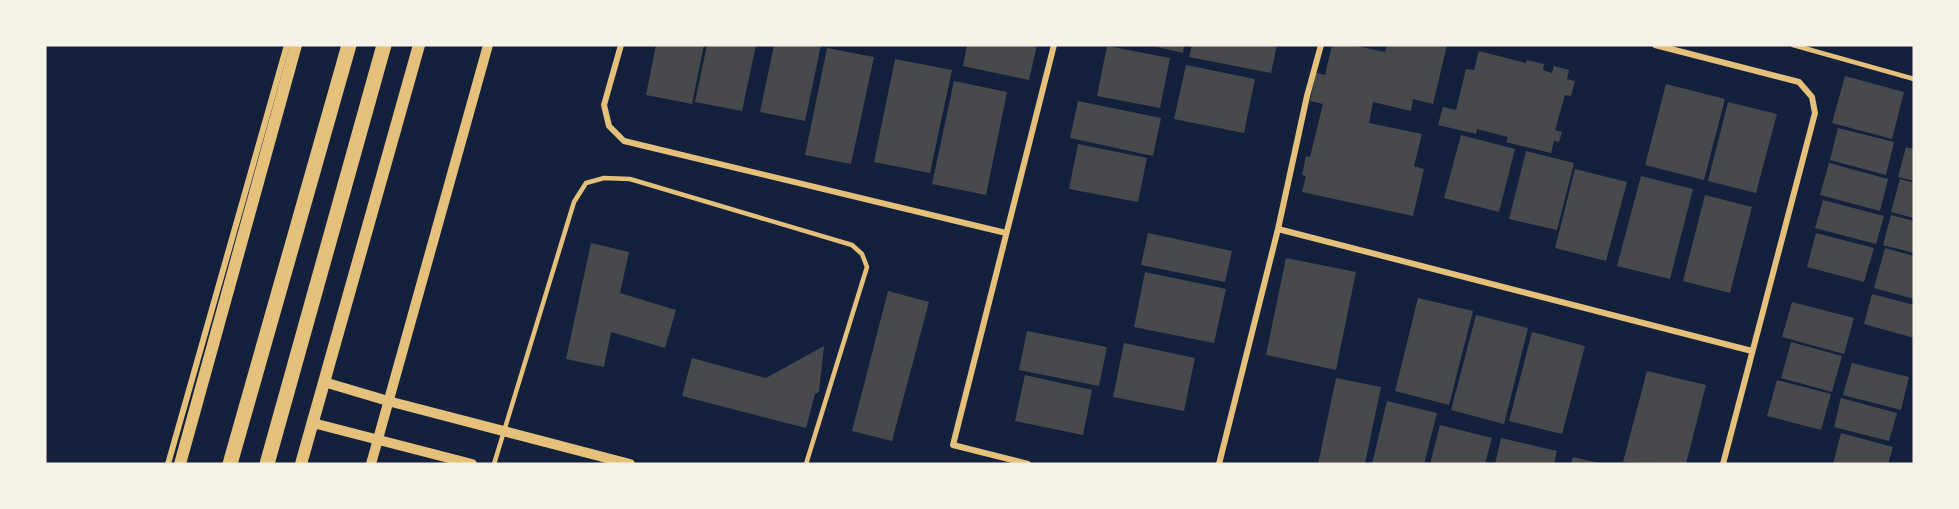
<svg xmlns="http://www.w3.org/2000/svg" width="1959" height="509" font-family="Poppins,sans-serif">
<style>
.building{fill:#48494c}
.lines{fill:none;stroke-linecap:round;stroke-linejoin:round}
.service{stroke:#e5c07b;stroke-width:4.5}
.minor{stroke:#e5c07b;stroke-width:6}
.tertiary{stroke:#e5c07b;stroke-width:10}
.secondary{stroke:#e5c07b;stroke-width:12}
.primary{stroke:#e5c07b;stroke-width:15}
</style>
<rect width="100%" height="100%" fill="#14213d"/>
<path class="building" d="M 656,45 L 704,45 L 692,104 L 646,95 Z
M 707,45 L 756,45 L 742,111 L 695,102 Z
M 774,45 L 821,45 L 805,121 L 760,112 Z
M 967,45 L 1037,45 L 1029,80 L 963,66 Z
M 1149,45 L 1184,45 L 1183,53 Z
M 1192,45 L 1277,45 L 1271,73 L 1189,57 Z
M 1332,45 L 1352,45 L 1385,52 L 1387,45 L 1447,45 L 1433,104 L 1413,99 L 1411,111 L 1373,102 L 1369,123 L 1422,134 L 1414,166 L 1424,169 L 1413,216 L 1302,192 L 1306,176 L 1302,175 L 1306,156 L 1310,157 L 1323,104 L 1310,101 L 1316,73 L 1325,75 Z
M 1107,46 L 1170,58 L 1160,108 L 1097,96 Z
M 827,48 L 874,57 L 851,164 L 805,155 Z
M 1479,51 L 1526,63 L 1527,60 L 1544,64 L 1543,70 L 1552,73 L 1554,66 L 1569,70 L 1567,79 L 1575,81 L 1571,96 L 1565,95 L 1555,130 L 1562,132 L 1559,142 L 1554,141 L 1551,153 L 1506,142 L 1508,137 L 1477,129 L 1476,134 L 1438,125 L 1443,107 L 1456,110 L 1466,69 L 1474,70 Z
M 895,59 L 952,70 L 930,173 L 874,162 Z
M 1186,65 L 1255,79 L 1244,133 L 1174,119 Z
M 1845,76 L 1904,92 L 1892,139 L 1832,123 Z
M 954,81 L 1007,92 L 986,195 L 932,184 Z
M 1666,84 L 1725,99 L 1704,180 L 1645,165 Z
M 1078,101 L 1161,118 L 1153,156 L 1070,138 Z
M 1728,102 L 1777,114 L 1756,193 L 1708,181 Z
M 1838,128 L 1894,142 L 1886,175 L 1830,160 Z
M 1461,135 L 1515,149 L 1499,212 L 1444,198 Z
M 1078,144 L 1147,158 L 1138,202 L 1069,189 Z
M 1906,147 L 1914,149 L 1914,181 L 1898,177 Z
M 1526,151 L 1574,163 L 1557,230 L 1509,219 Z
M 1829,163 L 1888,179 L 1880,211 L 1820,195 Z
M 1575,169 L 1627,182 L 1606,261 L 1555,248 Z
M 1641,176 L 1693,189 L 1670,279 L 1617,266 Z
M 1900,179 L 1914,183 L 1914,218 L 1891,212 Z
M 1705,195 L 1752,207 L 1730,293 L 1683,281 Z
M 1823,200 L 1884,216 L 1876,244 L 1815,228 Z
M 1891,215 L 1914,221 L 1914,253 L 1883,245 Z
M 1148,233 L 1232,251 L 1225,282 L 1141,265 Z
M 1816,233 L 1874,248 L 1864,282 L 1807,267 Z
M 591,243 L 629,252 L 620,293 L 676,310 L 665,348 L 611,332 L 604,367 L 566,359 Z
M 1885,248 L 1914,256 L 1914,299 L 1874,288 Z
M 1286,258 L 1356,272 L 1336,370 L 1266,355 Z
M 1145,272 L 1226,289 L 1214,343 L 1134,327 Z
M 888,291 L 929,302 L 892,441 L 852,431 Z
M 1872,294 L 1914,305 L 1914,338 L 1864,324 Z
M 1418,298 L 1473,311 L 1449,405 L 1395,391 Z
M 1792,302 L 1854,318 L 1844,354 L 1782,337 Z
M 1476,315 L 1528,328 L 1504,424 L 1451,410 Z
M 1027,331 L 1107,347 L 1099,386 L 1019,370 Z
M 1532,332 L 1585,346 L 1562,434 L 1509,421 Z
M 1791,342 L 1842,356 L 1832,392 L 1781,378 Z
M 1124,343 L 1195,358 L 1184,411 L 1113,397 Z
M 824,346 L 819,392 L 815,394 L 806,428 L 682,396 L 692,358 L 766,378 Z
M 1852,363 L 1909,377 L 1901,410 L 1843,395 Z
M 1647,371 L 1706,385 L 1686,464 L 1623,462 Z
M 1025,375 L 1092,390 L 1083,435 L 1015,421 Z
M 1336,378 L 1381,387 L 1365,464 L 1318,464 Z
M 1777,380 L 1831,394 L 1821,430 L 1767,416 Z
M 1841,398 L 1897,413 L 1889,441 L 1834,427 Z
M 1387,401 L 1437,413 L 1424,464 L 1372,464 Z
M 1440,425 L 1492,438 L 1485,464 L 1430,464 Z
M 1841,433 L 1893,447 L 1888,464 L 1833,464 Z
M 1501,438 L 1557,451 L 1554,464 L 1495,464 Z
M 1573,457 L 1599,463 L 1599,464 L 1571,464 Z"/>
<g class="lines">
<path class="service" d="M 1793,45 L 1914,79
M 494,464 L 574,202 L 586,183 L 604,178 L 630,179 L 852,245 L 862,254 L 867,267 L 806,464"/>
<path class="minor" d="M 621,45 L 604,105 L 609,126 L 624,141 L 1006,233
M 1655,45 L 1799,82 L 1812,97 L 1815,113 L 1723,464
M 1278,229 L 1752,351
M 168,464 L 287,45
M 1028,464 L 953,445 L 1054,45
M 1219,464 L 1278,229 L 1307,96 L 1321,45"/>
<path class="tertiary" d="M 324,382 L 388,401 L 630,464
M 313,423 L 472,464
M 371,464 L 488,45"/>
<path class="secondary" d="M 180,464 L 296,45
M 301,464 L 419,45"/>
<path class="primary" d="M 230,464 L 349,45
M 267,464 L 384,45"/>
</g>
<rect width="1959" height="509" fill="none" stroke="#f6f1e7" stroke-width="93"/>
</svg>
